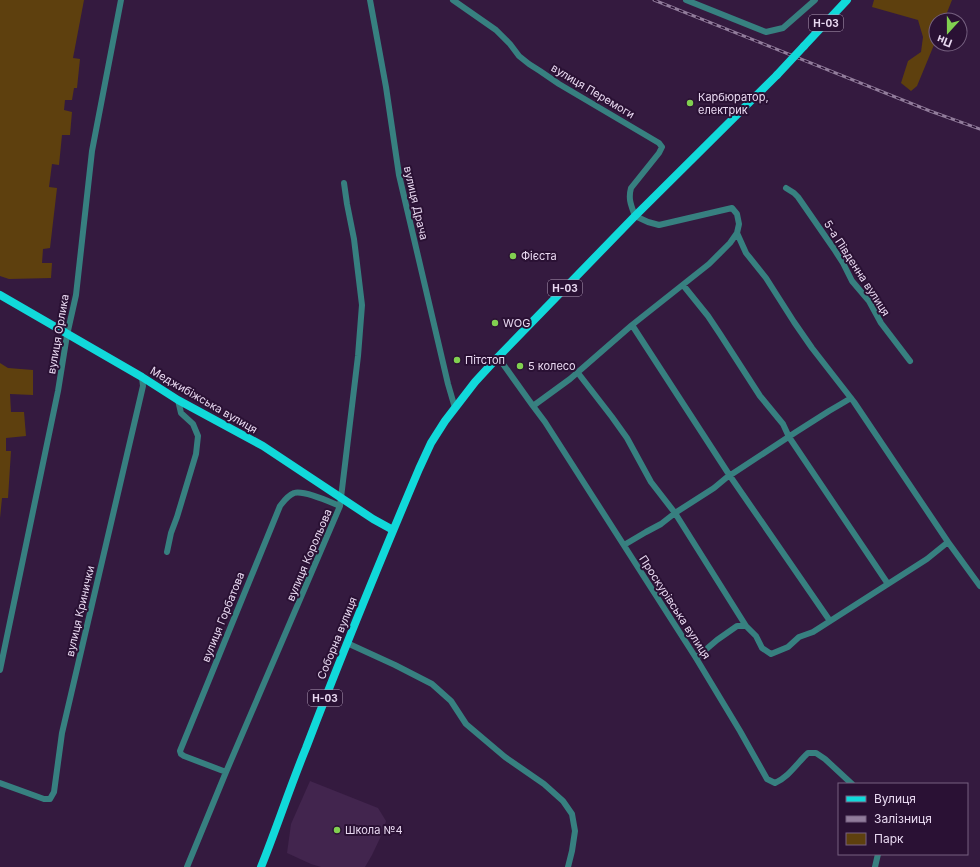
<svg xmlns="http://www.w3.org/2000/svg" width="980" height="867" font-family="Inter,sans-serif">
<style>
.built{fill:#42254e}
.green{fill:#5e400e}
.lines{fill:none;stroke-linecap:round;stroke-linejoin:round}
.minor{stroke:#378080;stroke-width:6}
.major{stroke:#11d9da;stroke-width:8}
.rail-casing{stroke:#917c9b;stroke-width:3}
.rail{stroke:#2a1134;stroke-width:1.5;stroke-dasharray:4.5;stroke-linecap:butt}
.major-bridge{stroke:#11d9da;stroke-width:8}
.poi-dot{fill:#81d050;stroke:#2a1134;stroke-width:1.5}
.labels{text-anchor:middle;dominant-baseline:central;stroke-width:4;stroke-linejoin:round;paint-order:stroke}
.shield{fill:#2a1134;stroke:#b09db8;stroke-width:1}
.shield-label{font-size:10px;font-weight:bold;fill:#e9d9f1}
.street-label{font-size:11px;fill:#e9d9f1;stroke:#2a1134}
.poi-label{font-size:11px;fill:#e9d9f1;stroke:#2a1134;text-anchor:start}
</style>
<rect width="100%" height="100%" fill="#341a3f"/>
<path class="built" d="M 310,781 L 378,808 L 386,821 L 381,836 L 372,855 L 365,867 L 321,867 L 311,864 L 287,853 L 291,824 Z"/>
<path class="green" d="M 0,0 L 84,0 L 73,58 L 80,59 L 77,88 L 74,88 L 72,100 L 65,100 L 64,110 L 72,112 L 70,135 L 62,135 L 59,165 L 52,164 L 49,187 L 57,188 L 50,248 L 43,249 L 42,263 L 52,263 L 51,278 L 9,279 L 0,276 Z
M 874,0 L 952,0 L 944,20 L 936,20 L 936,40 L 917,86 L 911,91 L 901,83 L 908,61 L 921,52 L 923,37 L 918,20 L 872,7 Z
M 0,363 L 8,368 L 33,370 L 33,395 L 10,394 L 11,412 L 24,412 L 26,436 L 6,438 L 6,451 L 11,451 L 8,498 L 2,498 L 0,518 Z"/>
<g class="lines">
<path class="minor" d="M 370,0 L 386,87 L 399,175 L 448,384 L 455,408
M 453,0 L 496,30 L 510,44 L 519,56 L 529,64 L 540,71 L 559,84 L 659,143 L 662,147 L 659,153 L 631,188 C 628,199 631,205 635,216 L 648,222 L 659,225 L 732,208 L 737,214 L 739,224 L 737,233 L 730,243 L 709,264 L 632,325 L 570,379 L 533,406
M 686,0 L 766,32 L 783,28 L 815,0
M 786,188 L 794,193 L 798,197 L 834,249 L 843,263 L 852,281 L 869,301 L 881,323 L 910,361
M 737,233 L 746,253 L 766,278 L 794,322 L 812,348 L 854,402 L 948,542
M 683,285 L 708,316 L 720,334 L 760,396 L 783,424 L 789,437 L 888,584
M 632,325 L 730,476 L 830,621
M 498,357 L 533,406 L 545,422 L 696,658 L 740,731 L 767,779 L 775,783 C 789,777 797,763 808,753 L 816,753 L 825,759 L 852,784
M 578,373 L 612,417 L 627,438 L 651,482 L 675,513 L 746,626
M 624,545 L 646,532 L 661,524 L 675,513 L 714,488 L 726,478 L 796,432 L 829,411 L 841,404 L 851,398
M 167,552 L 171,533 L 177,517 L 196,454 L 198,436 L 193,424 L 181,413 L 178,400
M 347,643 L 395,665 L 432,684 L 451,701 L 466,724 L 505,757 L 544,784 L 563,801 L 572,814 L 575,831 L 572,851 L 568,867
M 696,658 L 717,640 L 737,626 L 746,626 L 756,636 L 762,648 L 771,654 L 788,647 L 799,637 L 813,632 L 927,559 L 948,542 L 980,586
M 0,670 L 58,391 L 67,335 L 76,295 L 92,151 L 121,0
M 226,772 L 184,756 L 181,754 L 180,751 L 280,506 C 284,501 287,496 294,493 C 304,490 330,502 340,506
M 0,783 L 44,799 L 50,799 L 54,792 L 62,733 L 143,386 L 142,377
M 187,867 L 226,772 L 340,506 L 358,356 L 362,305 L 354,239 L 347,204 L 344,183
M 875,867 L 878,854"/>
<path class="major" d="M 804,46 L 847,0
M 0,295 L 142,377 L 178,400 L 263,446 L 373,519 L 393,530
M 261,867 C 277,827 290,787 306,748 C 342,654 380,561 419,469 L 431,443 L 445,421 L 475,382 L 498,357 L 635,216 L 777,75"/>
<defs>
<path id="rail" d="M 654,0 L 930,111 L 980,129"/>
</defs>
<use href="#rail" class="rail-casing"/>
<use href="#rail" class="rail"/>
<path class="major-bridge" d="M 777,75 L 804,46"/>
</g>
<g class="poi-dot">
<circle cx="690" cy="103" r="4"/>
<circle cx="513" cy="256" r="4"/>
<circle cx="495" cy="323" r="4"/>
<circle cx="457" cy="360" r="4"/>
<circle cx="520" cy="366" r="4"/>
<circle cx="337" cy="830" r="4"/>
</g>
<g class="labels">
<g class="shield">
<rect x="809" y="15" width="34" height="16" rx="3"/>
<rect x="548" y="280" width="34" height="16" rx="3"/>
<rect x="308" y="690" width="34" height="16" rx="3"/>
</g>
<g class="shield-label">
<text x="826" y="23">Н-03</text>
<text x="565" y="288">Н-03</text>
<text x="325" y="698">Н-03</text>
</g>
<g class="street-label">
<text transform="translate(593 91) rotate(31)">вулиця Перемоги</text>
<text transform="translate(416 203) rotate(77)">вулиця Драча</text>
<text transform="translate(857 268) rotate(57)">5-а Південна вулиця</text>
<text transform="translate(58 334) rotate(-80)">вулиця Орлика</text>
<text transform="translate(204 400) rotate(30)">Меджибіжська вулиця</text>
<text transform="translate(309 555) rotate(-67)">вулиця Корольова</text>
<text transform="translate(675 607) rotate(57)">Проскурівська вулиця</text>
<text transform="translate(80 611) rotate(-77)">вулиця Кринички</text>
<text transform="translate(223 617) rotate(-68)">вулиця Горбатова</text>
<text transform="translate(337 638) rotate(-68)">Соборна вулиця</text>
</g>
<g class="poi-label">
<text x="698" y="97">Карбюратор,<tspan x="698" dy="13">електрик</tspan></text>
<text x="521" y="256">Фієста</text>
<text x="503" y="323">WOG</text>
<text x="465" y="360">Пітстоп</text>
<text x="528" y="366">5 колесо</text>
<text x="345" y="830">Школа №4</text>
</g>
</g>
<rect x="838" y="783" width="130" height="72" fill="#2a1134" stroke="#766180"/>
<rect x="846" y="796" width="20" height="6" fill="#11d9da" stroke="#766180"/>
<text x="874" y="803" font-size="12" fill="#e9d9f1">Вулиця</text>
<rect x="846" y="816" width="20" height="6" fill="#917c9b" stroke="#766180"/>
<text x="874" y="823" font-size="12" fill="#e9d9f1">Залізниця</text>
<rect x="846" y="833" width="20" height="12" fill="#5e400e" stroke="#766180"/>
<text x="874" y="843" font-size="12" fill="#e9d9f1">Парк</text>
<g transform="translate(948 32) rotate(201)"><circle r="19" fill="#2a1134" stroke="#766180"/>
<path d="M0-3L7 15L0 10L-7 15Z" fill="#81d050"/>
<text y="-6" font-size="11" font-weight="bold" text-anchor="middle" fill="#e9d9f1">Пн</text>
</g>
</svg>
